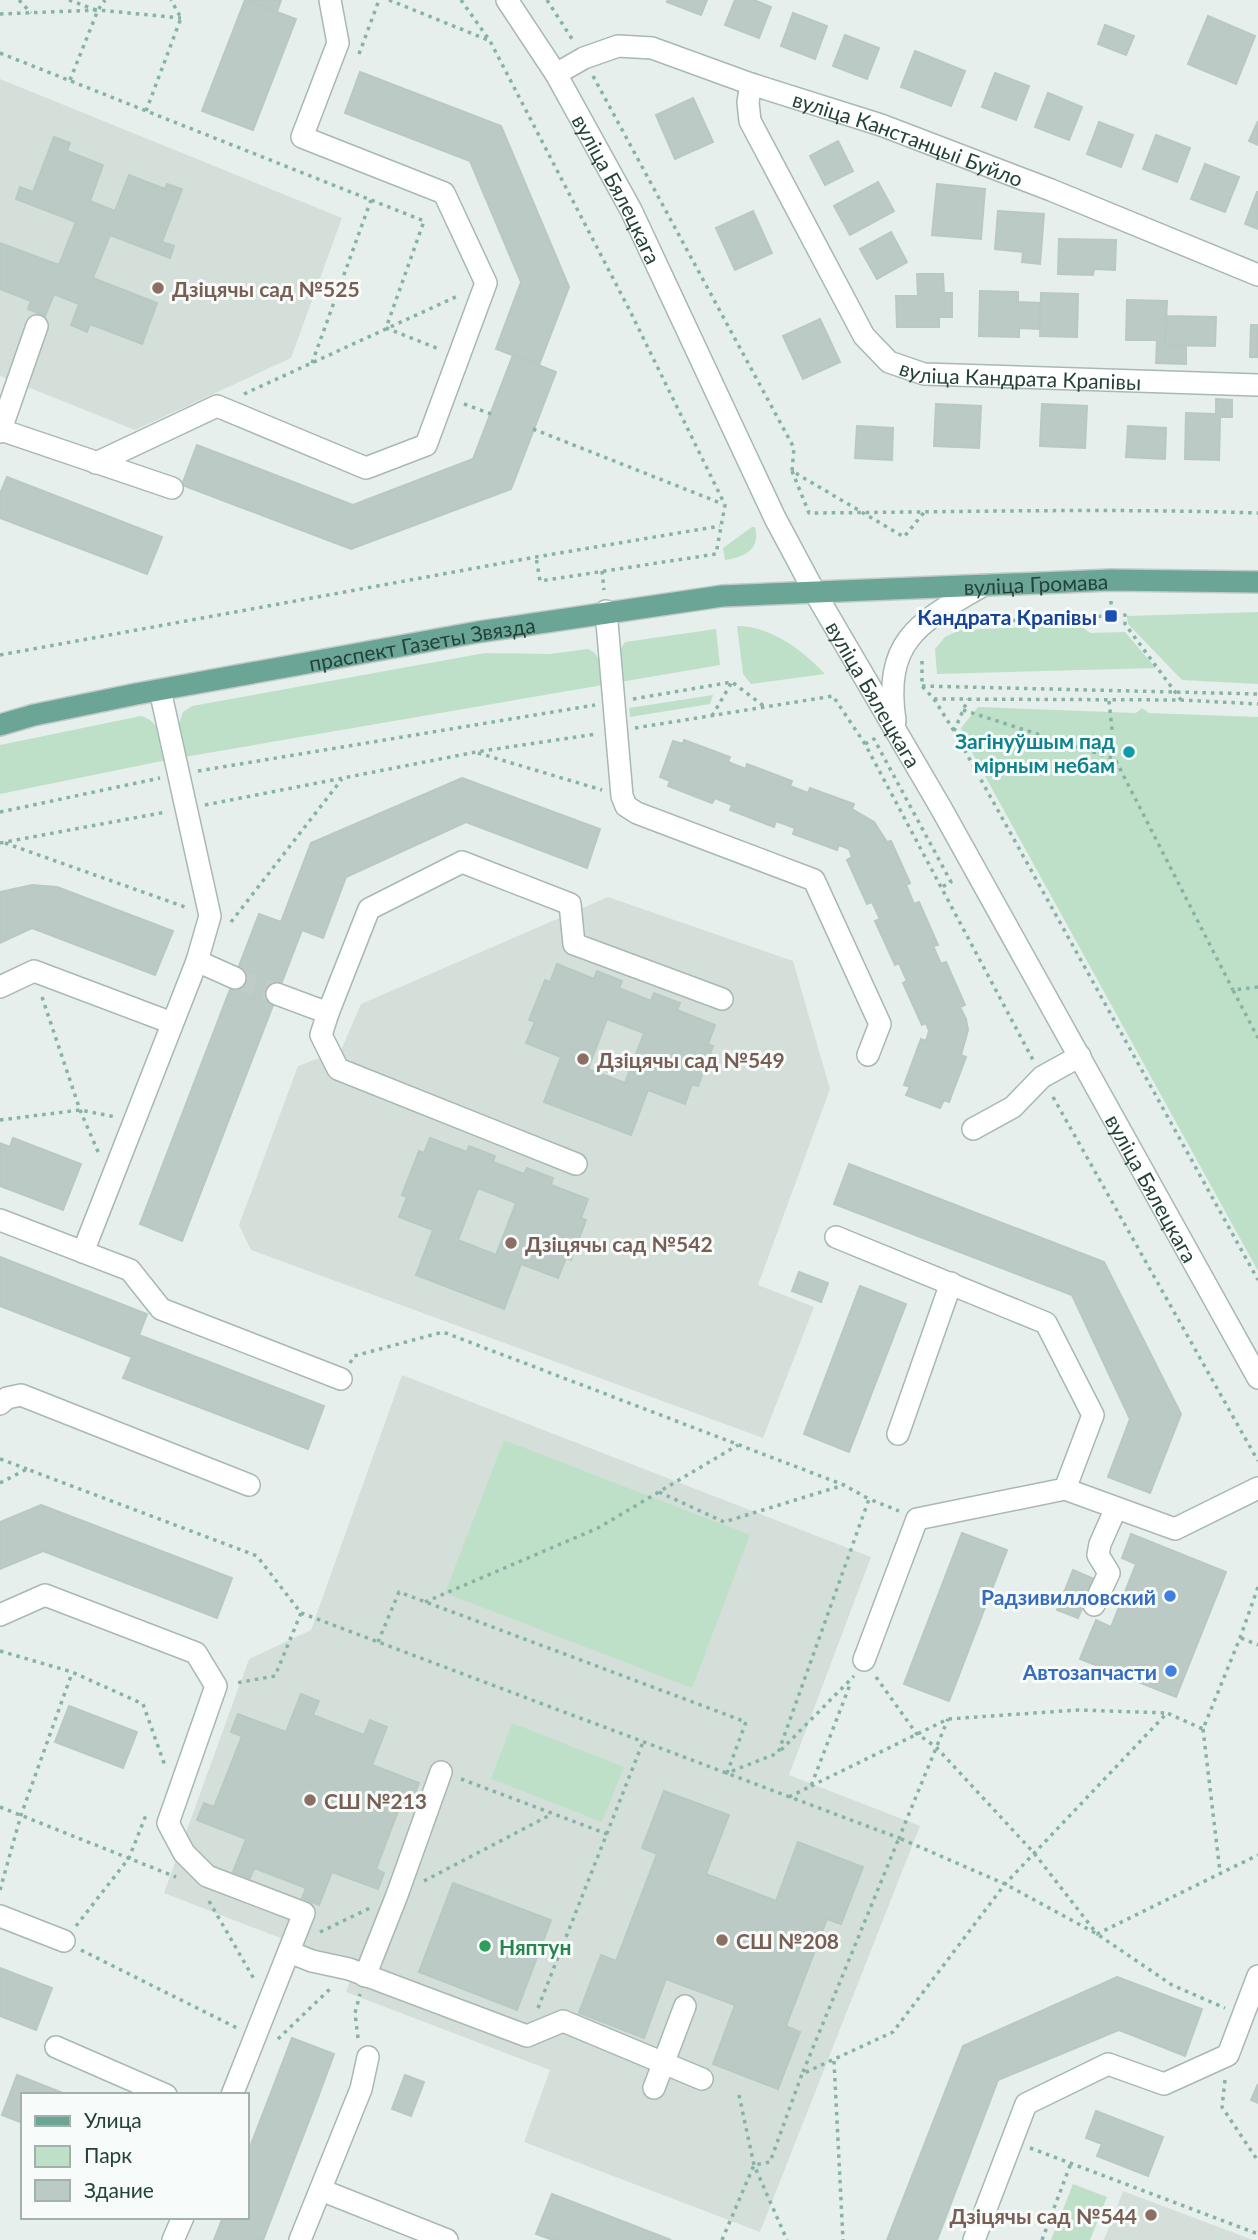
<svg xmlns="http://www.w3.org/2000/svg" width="1258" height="2240" font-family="Lato,sans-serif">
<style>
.built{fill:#d4dfda}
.green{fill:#bfe0c8}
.building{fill:#bbcac4;stroke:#b8c9c2;stroke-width:2;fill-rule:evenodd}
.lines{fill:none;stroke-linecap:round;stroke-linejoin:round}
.minor-tunnel{stroke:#bfccc8;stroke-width:21;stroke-dasharray:21 10;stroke-linecap:butt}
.minor-casing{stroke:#a8b8b2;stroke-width:24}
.major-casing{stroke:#c2cac8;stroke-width:24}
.path{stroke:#86b3a5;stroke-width:3.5;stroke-dasharray:3.5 5;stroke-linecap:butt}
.minor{stroke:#fff;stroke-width:21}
.major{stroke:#6aa596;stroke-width:21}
.education-dot{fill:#8d6e63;stroke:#f7fbf9;stroke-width:2.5}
.transit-dot{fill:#1a4fb4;stroke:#f7fbf9;stroke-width:2.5}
.culture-dot{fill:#0f9aa8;stroke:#f7fbf9;stroke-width:2.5}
.shop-dot{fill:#3f7fe0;stroke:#f7fbf9;stroke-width:2.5}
.leisure-dot{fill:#2e9e5b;stroke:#f7fbf9;stroke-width:2.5}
.labels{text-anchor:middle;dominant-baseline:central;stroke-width:6;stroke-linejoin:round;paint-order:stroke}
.street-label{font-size:21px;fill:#24423a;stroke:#f7fbf9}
.education-label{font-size:21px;font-weight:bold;fill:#785e54;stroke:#f7fbf9;text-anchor:start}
.transit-label{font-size:21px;font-weight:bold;fill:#164399;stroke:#f7fbf9;text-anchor:end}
.culture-label{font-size:21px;font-weight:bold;fill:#0d838f;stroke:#f7fbf9;text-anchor:end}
.shop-label{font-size:21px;font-weight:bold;fill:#366cbe;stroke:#f7fbf9;text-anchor:end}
.leisure-label{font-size:21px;font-weight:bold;fill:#27864d;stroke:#f7fbf9;text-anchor:start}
</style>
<rect width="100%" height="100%" fill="#e6efeb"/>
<path class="built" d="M 0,79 L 342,218 L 291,358 L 135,430 L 0,376 Z
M 608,897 L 793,961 L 830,1089 L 758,1285 L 814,1307 L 763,1438 L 251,1250 L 239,1225 L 298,1066 L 341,1050 L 361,1004 Z
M 402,1375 L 871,1557 L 789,1775 L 920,1826 L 760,2232 L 524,2142 L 550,2070 L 346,1992 L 355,1967 L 164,1893 L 249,1659 L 311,1630 Z
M 1123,2191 L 1253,2240 L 1104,2240 Z"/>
<path class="green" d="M 752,527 L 755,527 C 761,550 744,557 725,560 L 723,548 Z
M 1258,612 L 1258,684 L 1182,680 L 1128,624 L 1127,616 Z
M 1080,625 L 1090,633 L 1125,632 L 1156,668 L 937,674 L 935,649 L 945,637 L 960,630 Z
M 737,626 C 771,626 803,650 825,674 L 751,684 L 743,674 Z
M 716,629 L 720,665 L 620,682 L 620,650 L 625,642 Z
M 588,649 C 602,654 602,672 603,685 L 184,757 L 177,730 L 183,712 L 192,706 L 485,653 L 550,654 Z
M 713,695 L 710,704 L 630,717 L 629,708 Z
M 978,707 L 1136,713 L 1142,708 L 1149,713 L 1258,717 L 1258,1271 L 964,738 L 961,728 Z
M 141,716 C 161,721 163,743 167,760 L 0,794 L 0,745 Z
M 504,1440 L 750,1535 L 692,1688 L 445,1593 Z
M 512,1723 L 624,1767 L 602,1822 L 491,1779 Z
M 1073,2184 L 1107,2197 L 1090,2240 L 1051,2240 Z"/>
<path class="building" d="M 245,0 L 296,19 L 253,130 L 202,111 Z
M 246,0 L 281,0 L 277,12 Z
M 668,0 L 707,0 L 701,15 L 667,2 Z
M 735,0 L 754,0 L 771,7 L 759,38 L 725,25 Z
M 793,13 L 827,26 L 815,59 L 781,46 Z
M 1208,16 L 1255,36 L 1236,84 L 1188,64 Z
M 1105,25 L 1134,36 L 1126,55 L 1098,44 Z
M 845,35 L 879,48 L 867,79 L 833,66 Z
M 915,51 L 965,71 L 951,106 L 901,87 Z
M 360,72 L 501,126 L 569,287 L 539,365 L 496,349 L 521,282 L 470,161 L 345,113 Z
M 995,73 L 1029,86 L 1016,120 L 982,107 Z
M 1048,93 L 1082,107 L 1069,140 L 1035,127 Z
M 693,98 L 713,142 L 675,159 L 656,115 Z
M 1258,121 L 1258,145 L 1249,141 Z
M 1099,122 L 1133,135 L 1121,167 L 1087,154 Z
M 1156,135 L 1190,148 L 1177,182 L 1143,169 Z
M 54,137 L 70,143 L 67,151 L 103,165 L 90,201 L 115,211 L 129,175 L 165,189 L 167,184 L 182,189 L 162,242 L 174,246 L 170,258 L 110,235 L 93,278 L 157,303 L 142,344 L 90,324 L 87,332 L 71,325 L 79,304 L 54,294 L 45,316 L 28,309 L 31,301 L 0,289 L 0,243 L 59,265 L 76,222 L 16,199 L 20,187 L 33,192 Z
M 838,141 L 853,171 L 825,185 L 810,156 Z
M 1205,164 L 1239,177 L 1225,212 L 1191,199 Z
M 878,182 L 894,211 L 850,235 L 834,206 Z
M 937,184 L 985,189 L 981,239 L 932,235 Z
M 1257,192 L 1258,192 L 1258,229 L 1245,224 Z
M 753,211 L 772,253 L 735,270 L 716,228 Z
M 998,211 L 1044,214 L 1040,264 L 1022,262 L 1023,252 L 995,249 Z
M 891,232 L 907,262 L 877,279 L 860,249 Z
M 1059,239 L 1116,240 L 1115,270 L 1094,269 L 1093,275 L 1058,274 Z
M 917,274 L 943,274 L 944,293 L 952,293 L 952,317 L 939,317 L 939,327 L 897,327 L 896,296 L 918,296 Z
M 980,291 L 1018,292 L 1018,302 L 1040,303 L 1039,329 L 1019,328 L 1019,337 L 979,336 Z
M 1041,293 L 1078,294 L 1077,337 L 1040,336 Z
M 1127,300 L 1167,301 L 1165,345 L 1186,346 L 1186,364 L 1156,363 L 1157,340 L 1126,340 Z
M 1166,316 L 1216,317 L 1215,346 L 1165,345 Z
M 820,319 L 840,362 L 803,379 L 783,336 Z
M 1251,325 L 1258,325 L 1258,357 L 1250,357 Z
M 513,355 L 556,372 L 511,489 L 351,549 L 182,485 L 197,445 L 353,505 L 473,459 Z
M 1216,399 L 1232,400 L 1232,417 L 1220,417 L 1219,460 L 1185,459 L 1186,413 L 1216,414 Z
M 936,404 L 981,406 L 979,448 L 934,446 Z
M 1042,404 L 1087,406 L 1085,448 L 1040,446 Z
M 857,426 L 893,428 L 892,460 L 855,458 Z
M 1128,426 L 1166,428 L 1165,459 L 1126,457 Z
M 7,477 L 162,537 L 147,574 L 0,518 L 0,494 Z
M 684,740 L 730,757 L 728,762 L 746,769 L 747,764 L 792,781 L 790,786 L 808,793 L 810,788 L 854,804 L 852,809 L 874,822 L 887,842 L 891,841 L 910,883 L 906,885 L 914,904 L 919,902 L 938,945 L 933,946 L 941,964 L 946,962 L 965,1005 L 960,1007 L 966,1019 L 968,1030 L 961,1055 L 966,1057 L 949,1102 L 944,1100 L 940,1108 L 906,1095 L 910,1087 L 904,1085 L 921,1039 L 926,1041 L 929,1031 L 926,1023 L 922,1025 L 903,983 L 907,981 L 899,963 L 895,965 L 875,921 L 880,919 L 872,902 L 867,904 L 847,860 L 852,857 L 849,849 L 839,845 L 837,850 L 793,834 L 795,828 L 776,821 L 774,827 L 730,810 L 732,805 L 715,798 L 712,803 L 668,786 L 670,781 L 660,777 L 673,741 L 683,744 Z
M 462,778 L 600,829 L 587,868 L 466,822 L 346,877 L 323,938 L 302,930 L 182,1241 L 140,1224 L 259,914 L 281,922 L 311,843 Z
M 32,885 L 57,887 L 173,931 L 155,975 L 32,928 L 0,943 L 0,892 Z
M 557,964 L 594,979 L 597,971 L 622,981 L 619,988 L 651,1001 L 654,993 L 680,1003 L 677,1010 L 715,1025 L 708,1044 L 713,1046 L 698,1086 L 692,1084 L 685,1104 L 648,1090 L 631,1135 L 544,1102 L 561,1057 L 526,1043 L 535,1022 L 529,1020 L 545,980 L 550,982 ZM 607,1019 L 644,1033 L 625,1083 L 588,1069 Z
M 13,1138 L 81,1164 L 63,1210 L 0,1186 L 0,1143 L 10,1147 Z
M 430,1138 L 467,1152 L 469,1146 L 495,1156 L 493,1162 L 524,1174 L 527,1168 L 553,1178 L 551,1185 L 588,1199 L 581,1218 L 586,1220 L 571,1260 L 566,1258 L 558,1278 L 521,1264 L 504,1309 L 416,1275 L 433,1230 L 399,1217 L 407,1197 L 402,1195 L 419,1151 L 424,1153 ZM 478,1188 L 516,1203 L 496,1255 L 458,1240 Z
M 849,1164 L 1104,1262 L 1181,1414 L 1150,1493 L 1108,1477 L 1130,1419 L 1072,1295 L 834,1204 Z
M 0,1257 L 147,1314 L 139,1335 L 324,1406 L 308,1449 L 123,1378 L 132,1357 L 0,1306 Z
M 799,1272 L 828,1283 L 821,1302 L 792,1291 Z
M 860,1286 L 906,1304 L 849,1452 L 804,1434 Z
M 41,1505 L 232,1578 L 217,1618 L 43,1551 L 0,1569 L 0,1522 Z
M 962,1533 L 1007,1550 L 949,1701 L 904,1684 Z
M 1131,1534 L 1226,1572 L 1176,1697 L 1080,1659 L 1096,1620 L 1111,1627 L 1136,1564 L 1122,1558 Z
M 1073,1570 L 1094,1579 L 1078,1618 L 1057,1610 Z
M 301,1694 L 319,1701 L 313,1715 L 364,1735 L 370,1720 L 387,1727 L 372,1765 L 419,1783 L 412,1801 L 403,1798 L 376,1869 L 384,1873 L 378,1889 L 332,1872 L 319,1905 L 302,1898 L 306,1888 L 254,1868 L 250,1878 L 233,1872 L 246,1839 L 197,1820 L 204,1803 L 214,1807 L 242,1736 L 231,1732 L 238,1714 L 286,1732 Z
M 69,1706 L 137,1732 L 123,1768 L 55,1742 Z
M 664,1791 L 729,1815 L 706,1874 L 776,1901 L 798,1842 L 863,1867 L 841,1924 L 827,1919 L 786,2026 L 800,2032 L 778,2089 L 713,2064 L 735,2005 L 666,1979 L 644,2038 L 579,2013 L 601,1955 L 616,1961 L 657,1854 L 642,1848 Z
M 453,1883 L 551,1920 L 517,2010 L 419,1972 Z
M 0,1968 L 52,1988 L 36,2030 L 0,2016 Z
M 1117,1977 L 1202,2009 L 1185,2056 L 1119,2030 L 998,2080 L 937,2240 L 887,2240 L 963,2046 Z
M 292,2038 L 334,2054 L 317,2100 L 263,2240 L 214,2240 L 223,2217 L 247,2217 L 247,2155 Z
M 17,2075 L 68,2095 L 23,2095 L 23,2123 L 2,2115 Z
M 405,2075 L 424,2082 L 411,2116 L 392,2109 Z
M 1258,2084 L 1258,2103 L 1251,2100 Z
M 1096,2111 L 1163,2137 L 1148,2176 L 1097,2156 L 1102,2144 L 1086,2138 Z
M 552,2194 L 671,2240 L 553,2240 L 536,2234 Z"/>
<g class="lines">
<path class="minor-tunnel" d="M 235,978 L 277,994"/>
<defs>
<g id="minor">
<path id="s1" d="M 507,0 L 556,74 L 631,210 L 775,518 L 814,591 L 941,808 L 1258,1378"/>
<path id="s2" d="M 556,74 L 584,58 L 618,46 L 652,48 L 751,84 L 881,125 L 1051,190 L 1258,275"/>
<path id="s3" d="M 751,84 L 748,102 L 750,121 L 864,336 L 889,362 L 924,374 L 1258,385"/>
<path d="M 1,430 L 172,488"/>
<path d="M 0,432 L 37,326"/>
<path d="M 96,463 L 217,406 L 366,468 L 426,445 L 486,283 L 444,193 L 302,137 L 338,43 L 330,0"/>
<path d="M 606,611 L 622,796 L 626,806 L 637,813 L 814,880 L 880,1024 L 868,1055"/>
<path d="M 895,721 C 883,639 920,622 984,585"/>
<path d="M 197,961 L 235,978"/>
<path d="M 0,987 L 34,971 L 172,1023"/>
<path d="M 277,994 L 328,1013 L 321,1035 L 338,1069 L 576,1164"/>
<path d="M 328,1013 L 369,909 L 462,862 L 570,904 L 574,944 L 722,999"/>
<path d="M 973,1129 L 1013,1107 L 1042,1077 L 1080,1056"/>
<path d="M 0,1220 L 130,1270 L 161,1309 L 341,1379"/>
<path d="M 836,1237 L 1046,1323 L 1093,1415 L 1065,1489 L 1175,1529 L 1258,1488"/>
<path d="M 83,1252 L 197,961 L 210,916 L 160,690"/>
<path d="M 0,1404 L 7,1398 L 21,1395 L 249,1485"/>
<path d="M 898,1434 L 951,1283"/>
<path d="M 1094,1605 L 1109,1573 L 1098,1555 L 1100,1544 L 1116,1508"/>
<path d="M 0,1615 L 45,1595 L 196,1653 L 216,1686 L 168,1823 L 184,1853 L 207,1876 L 304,1913 L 232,2095"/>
<path d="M 864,1660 L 917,1519 L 1065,1489"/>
<path d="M 0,1916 L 64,1941"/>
<path d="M 289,1952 L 312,1961 L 349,1969 L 527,2036 L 563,2021 L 702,2079"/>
<path d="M 365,1976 L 397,1895 L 441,1772"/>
<path d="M 56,2047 L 166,2095"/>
<path d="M 654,2088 L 685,2006"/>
<path d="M 321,2190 L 447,2240"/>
<path d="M 173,2240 L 183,2217"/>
<path d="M 300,2240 L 361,2089 L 368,2057"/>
<path d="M 974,2240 L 1026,2104 L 1108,2064 L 1164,2084 L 1228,2055 L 1258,1976"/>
</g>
<g id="major">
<path id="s4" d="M 0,725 L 34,715 L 136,694 L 478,632 L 722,596 L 1111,580 L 1258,582"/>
</g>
</defs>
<use href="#minor" class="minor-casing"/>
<use href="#major" class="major-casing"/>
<path class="path" d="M 19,0 L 31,13
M 69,0 L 96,10
M 389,0 L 488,40
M 461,0 L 490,41 L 631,313 L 725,505 L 716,554 L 540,581 L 536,557
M 547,0 L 574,42
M 0,14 L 98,10 L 181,18
M 0,53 L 424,221 L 386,328 L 439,349
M 359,54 L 379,0
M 593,76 L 794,448 L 792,471 L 904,537 L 926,510
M 70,80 L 98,10 L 105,0
M 146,111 L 181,18 L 171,0
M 312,363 L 371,200
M 244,394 L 460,295
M 464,404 L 491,414
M 533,429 L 723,504
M 792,471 L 809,513 C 959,512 1108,508 1258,513
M 602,571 L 604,590
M 1111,601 L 1111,616
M 962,623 L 1125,615 L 1125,624 L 1181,700
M 0,655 L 536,557 L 720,526
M 922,661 L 922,686 L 934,699 L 954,731 L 1258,1280
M 922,686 L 1258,694
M 633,699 L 732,682 L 765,707
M 934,699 L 1181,700 L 1258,704
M 1109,701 L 1115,759
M 963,710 L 1115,759 L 1233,990
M 712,716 L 732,682
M 635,728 L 833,696 L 865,744 L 1033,1060
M 954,731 L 968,699
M 865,744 L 874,739 L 951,882 L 942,887
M 478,753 L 602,790
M 198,771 L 595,705
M 205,805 L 476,752 L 597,734
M 0,812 L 160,778
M 0,843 L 166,812
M 5,843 L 185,907
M 231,922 L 342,779
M 1258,987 L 1233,990 L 1258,1038
M 42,997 L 80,1110 L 99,1154
M 1053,1097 L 1258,1461
M 0,1120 L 80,1110 L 116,1117
M 350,1363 L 354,1356 L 443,1332 L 844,1485 L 869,1499
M 0,1459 L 27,1469
M 0,1483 L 27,1469 L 257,1556 L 301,1613 L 275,1676 L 236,1683
M 659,1492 L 724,1522 L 844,1485
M 425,1602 L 598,1528 L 738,1445
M 301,1613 L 899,1838 L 948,1719
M 1241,1638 L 1258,1645
M 378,1642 L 399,1592 L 746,1722 L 727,1773 L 778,1753 L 869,1499 L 899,1511
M 0,1651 L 72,1672 L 143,1704 L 165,1766
M 876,1677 L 916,1733 L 936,1747 L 1034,1853 L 1097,1934 L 1258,1855
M 1203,1729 L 1220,1872
M 781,1750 L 854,1676
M 461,1779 L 607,1834
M 811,1786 L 948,1719 L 1078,1710 L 1167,1713
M 789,1797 L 811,1786 L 851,1682
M 0,1807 L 176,1877
M 424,1881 L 552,1814
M 0,1890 L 21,1815 L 72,1673
M 209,1901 L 254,1979
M 76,1926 L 129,1858 L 146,1815
M 320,1932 L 370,1908
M 81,1950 L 237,2028
M 538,2008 L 643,1742
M 358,2038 L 355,2013 L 360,1994
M 278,2039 L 333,1986
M 834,2061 L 843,2240
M 803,2072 L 899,1838 L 1005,1884 L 1097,1934 L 1172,1985 L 1225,2008
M 1225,2080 L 1222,2107 L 1258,2161
M 739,2095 L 754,2165 L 787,2240
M 1030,2148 L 1258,2234
M 722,2240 L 754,2165 L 770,2162 L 802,2074 L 893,2032 L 1005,1884 L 1167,1713 L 1203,1729 L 1240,1638 L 1258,1587
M 1042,2240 L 1071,2163"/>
<use href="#minor" class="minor"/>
<use href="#major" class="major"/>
</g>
<g class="education-dot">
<circle cx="158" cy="288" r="7"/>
<circle cx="583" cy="1059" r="7"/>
<circle cx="511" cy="1243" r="7"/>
<circle cx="310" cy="1800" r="7"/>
<circle cx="722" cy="1940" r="7"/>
<circle cx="1151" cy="2215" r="7"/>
</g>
<rect class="transit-dot" x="1104" y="609" width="14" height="14" rx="3.5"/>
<circle class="culture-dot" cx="1129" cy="752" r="7"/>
<g class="shop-dot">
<circle cx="1170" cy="1596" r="7"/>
<circle cx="1171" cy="1671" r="7"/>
</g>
<circle class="leisure-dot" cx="485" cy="1946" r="7"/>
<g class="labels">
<g class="street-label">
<text stroke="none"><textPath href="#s2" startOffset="374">вуліца Канстанцыі Буйло</textPath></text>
<text stroke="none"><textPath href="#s1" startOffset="219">вуліца Бялецкага</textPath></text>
<text stroke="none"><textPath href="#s3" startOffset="450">вуліца Кандрата Крапівы</textPath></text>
<text stroke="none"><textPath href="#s4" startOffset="1048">вуліца Громава</textPath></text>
<text stroke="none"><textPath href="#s4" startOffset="430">праспект Газеты Звязда</textPath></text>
<text stroke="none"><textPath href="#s1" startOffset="786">вуліца Бялецкага</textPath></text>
<text stroke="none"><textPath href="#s1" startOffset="1353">вуліца Бялецкага</textPath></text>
</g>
<g class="education-label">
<text x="172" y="288">Дзіцячы сад №525</text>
<text x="597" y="1059">Дзіцячы сад №549</text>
<text x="525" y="1243">Дзіцячы сад №542</text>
<text x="324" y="1800">СШ №213</text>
<text x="736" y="1940">СШ №208</text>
<text x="1137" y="2215" text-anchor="end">Дзіцячы сад №544</text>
</g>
<g class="transit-label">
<text x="1097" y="616">Кандрата Крапівы</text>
</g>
<g class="culture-label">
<text x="1115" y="740">Загінуўшым пад<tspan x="1115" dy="24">мірным небам</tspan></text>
</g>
<g class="shop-label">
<text x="1156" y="1596">Радзивилловский</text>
<text x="1157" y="1671">Автозапчасти</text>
</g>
<g class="leisure-label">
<text x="499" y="1946">Няптун</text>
</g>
</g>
<rect x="21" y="2093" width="228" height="126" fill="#f7fbf9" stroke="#a3b1ad" stroke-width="2"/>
<rect x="35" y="2116" width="35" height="10" fill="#6aa596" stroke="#a3b1ad" stroke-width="2"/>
<text x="84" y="2128" font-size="21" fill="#24423a">Улица</text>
<rect x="35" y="2146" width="35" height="21" fill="#bfe0c8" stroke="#a3b1ad" stroke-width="2"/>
<text x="84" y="2163" font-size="21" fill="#24423a">Парк</text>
<rect x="35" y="2180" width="35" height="21" fill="#bbcac4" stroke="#a3b1ad" stroke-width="2"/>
<text x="84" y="2198" font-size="21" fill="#24423a">Здание</text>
</svg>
